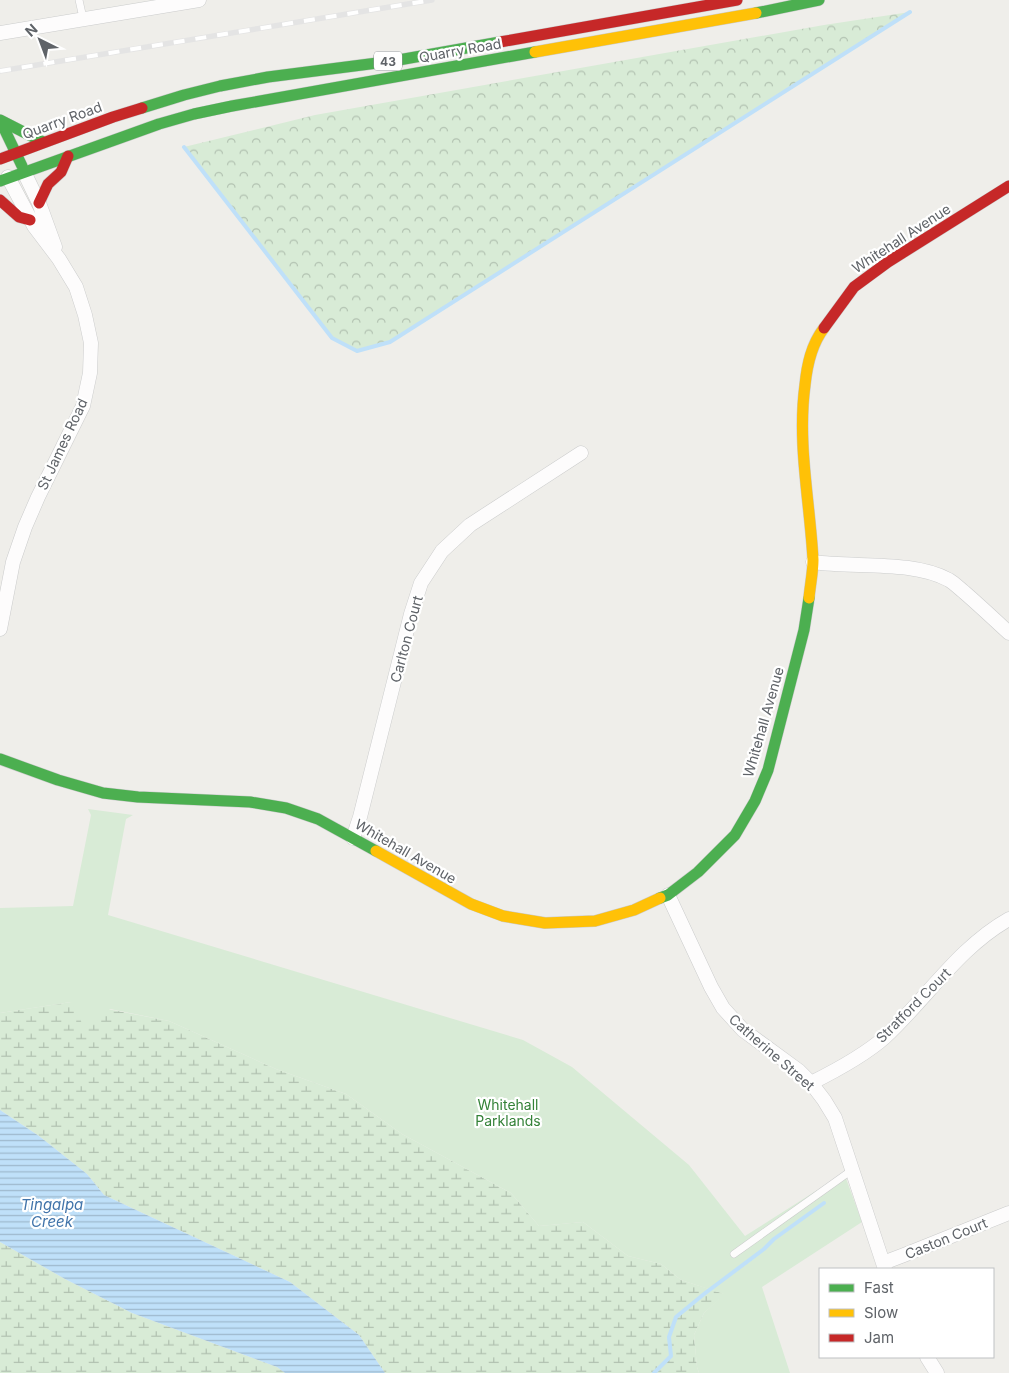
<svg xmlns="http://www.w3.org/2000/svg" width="1009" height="1373" font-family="Inter,sans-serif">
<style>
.forest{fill:url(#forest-crowns)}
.wetland{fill:url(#wetland-marsh)}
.park{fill:#d8ebd6}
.water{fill:url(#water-rules)}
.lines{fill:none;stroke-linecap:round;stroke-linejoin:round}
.stream{stroke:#bfe0f9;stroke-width:4}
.lane-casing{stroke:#cbcccc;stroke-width:8}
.street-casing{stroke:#cbcccc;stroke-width:15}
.fast-casing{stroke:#cacacb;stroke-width:12}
.slow-casing{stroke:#cacacb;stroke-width:12}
.jam-casing{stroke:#cacacb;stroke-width:12}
.lane{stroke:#fdfcfc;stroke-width:7}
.street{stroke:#fdfcfc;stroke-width:14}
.fast{stroke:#4caf50;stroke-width:11}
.slow{stroke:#ffc107;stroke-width:11}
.jam{stroke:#c62828;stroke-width:11}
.rail-casing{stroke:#e4e4e4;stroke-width:5.5}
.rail{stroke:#fff;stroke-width:4;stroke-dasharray:11;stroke-linecap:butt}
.labels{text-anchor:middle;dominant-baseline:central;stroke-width:4.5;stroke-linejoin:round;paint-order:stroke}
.shield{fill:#fff;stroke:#8f9295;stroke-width:1}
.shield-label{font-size:12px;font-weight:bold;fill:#5f6368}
.street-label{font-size:14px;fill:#5f6368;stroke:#fff}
.park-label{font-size:14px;fill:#348238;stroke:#fff}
.water-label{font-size:15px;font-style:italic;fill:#4174aa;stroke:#fff}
</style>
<defs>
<pattern id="forest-crowns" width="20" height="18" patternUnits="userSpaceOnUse" patternTransform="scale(1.25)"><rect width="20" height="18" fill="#d8ebd6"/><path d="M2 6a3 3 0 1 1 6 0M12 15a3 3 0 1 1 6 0" fill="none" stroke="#b2c2b1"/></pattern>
<pattern id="wetland-marsh" width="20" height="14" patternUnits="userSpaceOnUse" patternTransform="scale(1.25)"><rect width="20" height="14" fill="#d8ebd6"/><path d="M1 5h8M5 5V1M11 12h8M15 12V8" fill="none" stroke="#b2c2b1"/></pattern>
<pattern id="water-rules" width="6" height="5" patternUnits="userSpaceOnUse" patternTransform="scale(1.25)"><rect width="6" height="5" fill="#bfe0f9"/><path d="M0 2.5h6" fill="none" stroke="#9eb9cd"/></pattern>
</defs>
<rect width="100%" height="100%" fill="#efeeea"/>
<path class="forest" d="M 910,12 L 390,342 L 357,351 L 332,338 L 184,147 L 315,115 L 824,25 Z"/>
<path class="wetland" d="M 71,1002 L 169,1021 L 276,1069 L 346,1094 L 402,1134 L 511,1193 L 539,1226 L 583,1222 L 628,1256 L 661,1264 L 681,1280 L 725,1294 L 704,1313 L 694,1335 L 697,1367 L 699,1373 L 385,1373 L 359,1335 L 290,1282 L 104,1195 L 87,1174 L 39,1136 L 0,1110 L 0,1013 Z
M 0,1242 L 65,1279 L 132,1313 L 277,1367 L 285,1373 L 0,1373 Z"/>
<path class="park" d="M 88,809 L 133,815 L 126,819 L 108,915 L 523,1040 L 572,1067 L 689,1165 L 745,1236 L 844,1173 L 862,1222 L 762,1287 L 790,1373 L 699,1373 L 697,1367 L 694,1335 L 704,1313 L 724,1294 L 681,1280 L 661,1264 L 628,1256 L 583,1222 L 539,1226 L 511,1193 L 402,1134 L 346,1094 L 276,1069 L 169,1021 L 110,1009 L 86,1031 L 71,1002 L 0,1013 L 0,908 L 73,906 L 91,815 Z"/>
<path class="water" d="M 0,1110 L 39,1136 L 87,1174 L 104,1195 L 290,1282 L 359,1335 L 385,1373 L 285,1373 L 277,1367 L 132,1313 L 65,1279 L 0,1242 Z"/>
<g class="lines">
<path class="stream" d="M 184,147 L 332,338 L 357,351 L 390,342 L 910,12
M 654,1373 L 671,1356 L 669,1337 L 676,1317 L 704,1294 L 764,1249 L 774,1239 L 824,1203"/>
<defs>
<path id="lane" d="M 79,0 L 83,18
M 734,1254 L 852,1170"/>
<path id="street" d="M 0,33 L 199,0
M 24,172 L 39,203 L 55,247
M 813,562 C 855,568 912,560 949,580 C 954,583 959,588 964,592 C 979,605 994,619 1009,633
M 0,629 L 13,562 L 25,527 L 38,497 L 83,406 L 90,373 L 91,343 L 85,315 L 76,287 L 59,259 L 34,226 L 8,177
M 353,838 L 360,817 L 411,614 L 421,583 L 442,551 L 470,525 L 581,453
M 668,895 L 711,987 L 723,1008 L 743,1030 L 799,1071 L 811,1083 L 824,1100 L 835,1118 L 885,1269
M 811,1083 C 835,1071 866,1054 885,1037 C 927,998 959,947 1009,919
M 883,1263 L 904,1255 L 1009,1213
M 927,1357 L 937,1373"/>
<path id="fast" d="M 756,13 L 819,0
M 142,108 L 184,95 L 220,86 L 268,77 L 393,61 L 500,42
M 0,120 L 22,166
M 0,120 L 43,142
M 0,181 L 159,124 L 194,114 L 232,106 L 535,52
M 0,759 L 58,780 L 103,793 L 138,797 L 250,802 L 286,808 L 318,819 L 376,851
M 660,898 L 668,895 L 698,872 L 735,835 L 755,801 L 768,770 L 804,630 L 809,598"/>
<path id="slow" d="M 535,52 L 756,13
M 809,598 C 810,586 813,572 813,560 C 810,502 797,444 805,385 C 807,365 811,345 824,328
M 376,851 L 471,904 L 503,916 L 545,923 L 595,921 L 634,910 L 660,898"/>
<path id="jam" d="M 500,42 L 737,0
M 0,159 L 113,117 L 142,108
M 0,200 L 19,217 L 30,220
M 39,203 L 48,184 L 61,172 L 68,156
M 824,328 L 854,287 L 888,262 L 1009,186"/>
</defs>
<use href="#lane" class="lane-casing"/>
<use href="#street" class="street-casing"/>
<use href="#fast" class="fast-casing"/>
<use href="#slow" class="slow-casing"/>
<use href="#jam" class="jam-casing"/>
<use href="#lane" class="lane"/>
<use href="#street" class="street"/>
<use href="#fast" class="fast"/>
<use href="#slow" class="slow"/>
<use href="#jam" class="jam"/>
<defs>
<path id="rail" d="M 0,71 L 432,0"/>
</defs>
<use href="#rail" class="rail-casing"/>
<use href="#rail" class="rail"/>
</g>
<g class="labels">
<rect class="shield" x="374" y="51.5" width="28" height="19" rx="4"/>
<g class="shield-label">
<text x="388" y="61">43</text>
</g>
<g class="street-label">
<text transform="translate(460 50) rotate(-10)">Quarry Road</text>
<text transform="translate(62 120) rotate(-20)">Quarry Road</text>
<text transform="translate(901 238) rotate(-33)">Whitehall Avenue</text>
<text transform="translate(62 444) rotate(-65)">St James Road</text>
<text transform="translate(406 639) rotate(-75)">Carlton Court</text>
<text transform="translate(763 722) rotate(-74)">Whitehall Avenue</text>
<text transform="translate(406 851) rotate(30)">Whitehall Avenue</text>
<text transform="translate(913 1005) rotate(-45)">Stratford Court</text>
<text transform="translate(772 1052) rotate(41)">Catherine Street</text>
<text transform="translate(946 1238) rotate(-22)">Caston Court</text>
</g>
<g class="park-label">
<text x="508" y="1104">Whitehall<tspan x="508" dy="16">Parklands</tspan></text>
</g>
<g class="water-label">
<text x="52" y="1204">Tingalpa<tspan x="52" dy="17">Creek</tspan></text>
</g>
</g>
<rect x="819" y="1268" width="175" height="90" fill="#ffffff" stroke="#bfc1c3"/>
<rect x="829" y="1284" width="25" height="8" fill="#4caf50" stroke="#bfc1c3"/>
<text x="864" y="1293" font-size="15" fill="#5f6368">Fast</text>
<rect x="829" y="1309" width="25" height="8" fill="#ffc107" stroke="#bfc1c3"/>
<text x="864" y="1318" font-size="15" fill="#5f6368">Slow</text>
<rect x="829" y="1334" width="25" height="8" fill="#c62828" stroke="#bfc1c3"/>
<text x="864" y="1343" font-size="15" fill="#5f6368">Jam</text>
<g transform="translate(40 40) rotate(318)" stroke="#ffffff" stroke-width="4" paint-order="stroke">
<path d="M0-4L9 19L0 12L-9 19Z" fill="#5f6368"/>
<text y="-8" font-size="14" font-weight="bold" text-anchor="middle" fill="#5f6368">N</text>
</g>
</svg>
